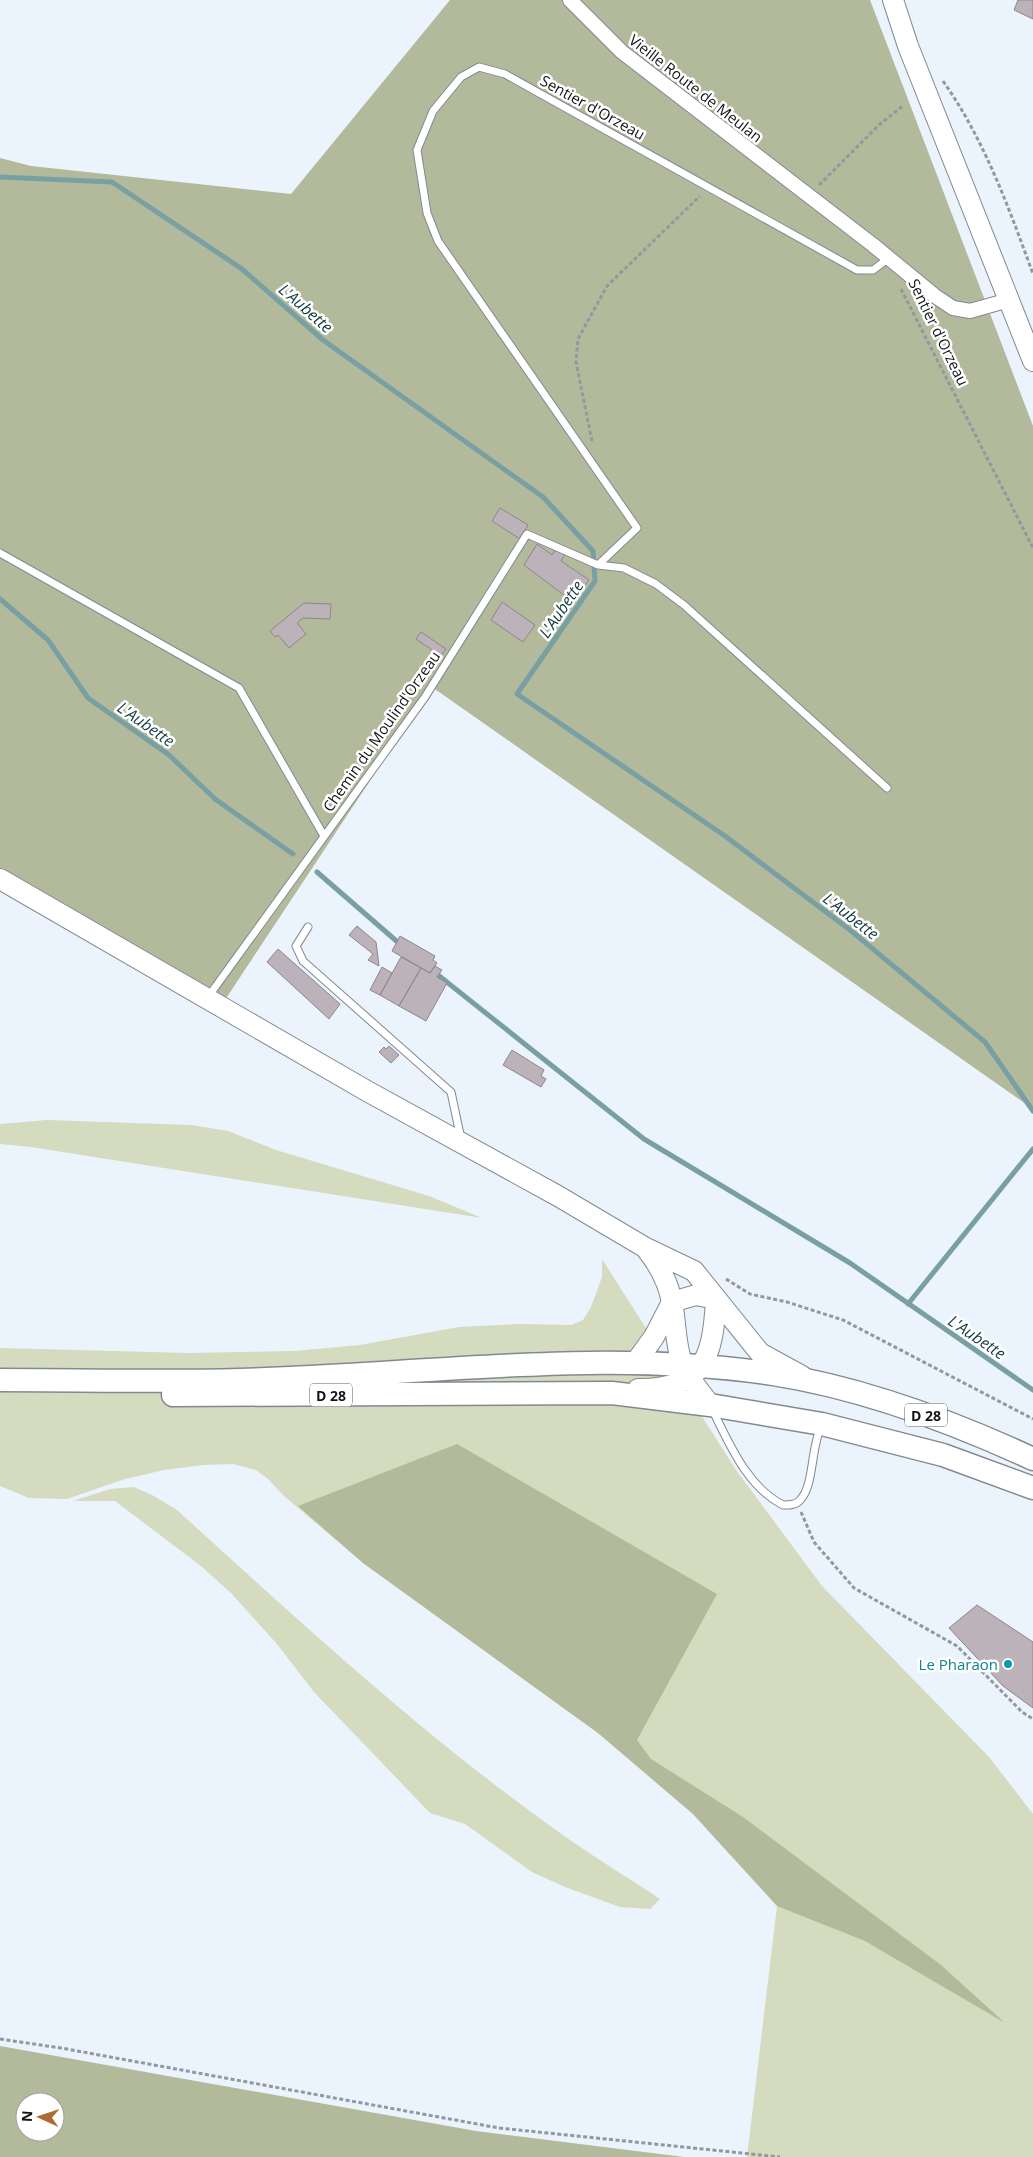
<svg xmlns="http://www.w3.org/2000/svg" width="1033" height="2157" font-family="'Open Sans',sans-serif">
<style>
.green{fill:#d4dbbe}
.forest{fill:#b3ba9b;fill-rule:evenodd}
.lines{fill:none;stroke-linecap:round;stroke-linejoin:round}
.stream{stroke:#78a0a3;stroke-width:5}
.building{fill:#bcb2b9;stroke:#8f858b}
.lane-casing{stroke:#828992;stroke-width:9}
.street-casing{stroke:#828992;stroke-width:16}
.secondary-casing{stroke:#828992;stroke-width:22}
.primary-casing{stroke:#828992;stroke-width:25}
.path{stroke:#92989f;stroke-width:3;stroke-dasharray:4 2.5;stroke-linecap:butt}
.lane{stroke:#fff;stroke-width:7}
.street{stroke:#fff;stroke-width:14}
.secondary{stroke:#fff;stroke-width:20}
.primary{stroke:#fff;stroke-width:22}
.culture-dot{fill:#0f9aa8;stroke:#fff;stroke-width:2}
.labels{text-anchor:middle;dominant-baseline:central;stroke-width:5;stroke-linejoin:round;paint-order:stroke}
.shield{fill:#fff;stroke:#595b5d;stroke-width:1}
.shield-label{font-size:14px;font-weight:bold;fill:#121518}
.street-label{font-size:15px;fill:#121518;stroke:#fff}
.culture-label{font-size:15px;fill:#0d838f;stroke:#fff;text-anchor:end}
.water-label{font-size:16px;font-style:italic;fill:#153c40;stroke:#fff}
</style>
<rect width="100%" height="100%" fill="#ebf3fd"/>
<path class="green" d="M 47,1120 L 191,1125 L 228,1131 L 276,1150 L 429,1196 L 482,1218 L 31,1147 L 0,1144 L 0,1124 Z
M 602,1259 L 736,1470 L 822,1586 L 989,1757 L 1033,1814 L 1033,2157 L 747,2157 L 777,1906 L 693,1814 L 598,1733 L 363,1563 L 284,1496 L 268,1479 L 256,1470 L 233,1464 L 203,1465 L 164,1470 L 125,1479 L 67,1499 L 29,1498 L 0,1486 L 0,1348 L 188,1353 L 295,1351 L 360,1345 L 459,1327 L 519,1324 L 571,1325 L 583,1320 L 591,1307 L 602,1277 Z
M 134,1487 L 154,1496 L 177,1510 C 299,1621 421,1734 556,1830 C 590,1855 626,1876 660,1899 L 650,1909 L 620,1907 L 565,1887 L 532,1872 L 465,1824 L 430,1813 L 314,1692 L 277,1644 L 231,1593 L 201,1566 L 115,1501 L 73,1501 L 110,1489 Z"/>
<path class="forest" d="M 450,0 L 870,0 L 1033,426 L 1033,1109 L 432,687 L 221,1006 L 0,876 L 0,158 L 31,166 L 291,194 Z
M 457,1444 L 717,1594 L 637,1740 L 651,1759 L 743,1817 L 941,1965 L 1005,2023 L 865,1941 L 777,1906 L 693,1814 L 598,1733 L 363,1563 L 298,1506 Z
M 0,2046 L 476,2131 L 684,2157 L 0,2157 ZM 25,2102 L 55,2102 L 55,2132 L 25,2132 Z"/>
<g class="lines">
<path class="stream" d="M 0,177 L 112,182 L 242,269 L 323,340 L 543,497 L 593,551 L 595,581 L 517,694 L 725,836 L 850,930 L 985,1042 L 1033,1111
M 0,599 L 48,640 L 88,698 L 169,755 L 215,799 L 293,854
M 317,872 L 401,945
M 433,971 L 644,1139 L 850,1263 L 1033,1390
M 908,1304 L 1033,1149"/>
</g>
<path class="building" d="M 1018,0 L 1033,0 L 1033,19 L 1014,10 Z
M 500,508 L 528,525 L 520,539 L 492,521 Z
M 537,544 L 552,555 L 557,548 L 565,554 L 561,561 L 589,580 L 573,602 L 524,565 Z
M 502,602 L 535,625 L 523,642 L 491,620 Z
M 304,603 L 331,604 L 330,619 L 303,618 L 297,623 L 306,634 L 289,648 L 278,635 L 275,637 L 270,631 Z
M 421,632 L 446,649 L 441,656 L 416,639 Z
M 357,926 L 376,942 L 379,966 L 368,960 L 373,954 L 349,935 Z
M 400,936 L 435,956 L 433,960 L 437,963 L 430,973 L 392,951 Z
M 278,949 L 340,1004 L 329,1019 L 267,962 Z
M 401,957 L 421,968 L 399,1006 L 380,995 Z
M 435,966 L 442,970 L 437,977 L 447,983 L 426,1021 L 399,1006 L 421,968 L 430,973 Z
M 382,967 L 392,973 L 380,995 L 370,990 Z
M 389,1046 L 399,1055 L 391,1063 L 379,1052 L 384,1047 L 386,1049 Z
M 512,1050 L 544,1070 L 541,1076 L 546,1079 L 541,1087 L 503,1065 Z
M 977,1605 L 1033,1642 L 1033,1708 L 1003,1686 L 949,1628 Z"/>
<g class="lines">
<defs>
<path id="lane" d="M 0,553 L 239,688 L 324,836
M 598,565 L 624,568 L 656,584 L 684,605 L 887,788
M 308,927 L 296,946 L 303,961 L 451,1092 L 461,1139
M 208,997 L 425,697 L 527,534 L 598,565 L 637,528 L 438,241 L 427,213 L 417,150 L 433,111 L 461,77 L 479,67 L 505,74 L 857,270 L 873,270 L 889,258
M 712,1409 C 729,1443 747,1487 783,1505 C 790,1505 797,1505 801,1499 C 814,1484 811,1447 821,1427"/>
<path id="street" d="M 570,0 L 622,52 L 873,245 L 935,296 L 953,308 L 970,311 L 1009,300"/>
<path id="secondary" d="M 893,0 L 908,46 L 1033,361
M 0,879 L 367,1091 L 558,1196 L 646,1248 L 694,1271 L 760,1353 L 802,1376
M 647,1250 C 660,1266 668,1282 672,1302 C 676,1322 675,1343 682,1363 C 688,1379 700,1391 710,1405
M 635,1363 L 654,1337 L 672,1302 L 696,1295 L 716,1299 C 713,1357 704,1390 638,1389"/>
<path id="primary" d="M 0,1380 C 96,1380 193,1383 290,1378 C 450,1371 613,1350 773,1374 C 863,1388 951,1421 1033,1459
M 173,1395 L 612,1393 L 710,1405 L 822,1424 L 943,1455 L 1033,1488"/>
</defs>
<use href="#lane" class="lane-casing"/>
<use href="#street" class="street-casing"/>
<use href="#secondary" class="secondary-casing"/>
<use href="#primary" class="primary-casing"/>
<path class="path" d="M 943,81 C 984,139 1009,208 1033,274
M 819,185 L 879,125 L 904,105
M 901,289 L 1033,548
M 592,441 L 576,362 L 578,339 L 607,286 L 700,196
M 726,1279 L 750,1294 L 787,1302 L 843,1320 L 1033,1419
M 801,1512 L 814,1542 L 854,1588 L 957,1646 L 1022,1712 L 1033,1719
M 0,2039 L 61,2048 L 499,2128 L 780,2157"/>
<use href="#lane" class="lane"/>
<use href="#street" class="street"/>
<use href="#secondary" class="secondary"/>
<use href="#primary" class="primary"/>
</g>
<circle class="culture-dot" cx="1008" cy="1664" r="5"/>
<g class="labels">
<g class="shield">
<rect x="310" y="1383.5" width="42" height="23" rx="4"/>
<rect x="905" y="1403.5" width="42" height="23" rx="4"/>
</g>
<g class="shield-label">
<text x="331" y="1395">D 28</text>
<text x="926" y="1415">D 28</text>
</g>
<g class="street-label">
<text transform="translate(696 88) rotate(38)">Vieille Route de Meulan</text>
<text transform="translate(593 107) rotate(29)">Sentier d'Orzeau</text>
<text transform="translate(939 332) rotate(64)">Sentier d'Orzeau</text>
<text transform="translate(381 731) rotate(-55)">Chemin du Moulind'Orzeau</text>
</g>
<g class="culture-label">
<text x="998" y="1664">Le Pharaon</text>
</g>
<g class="water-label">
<text transform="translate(306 308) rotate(41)">L'Aubette</text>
<text transform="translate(561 609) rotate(-56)">L'Aubette</text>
<text transform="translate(146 724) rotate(35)">L'Aubette</text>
<text transform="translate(851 916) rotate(38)">L'Aubette</text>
<text transform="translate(977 1337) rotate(34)">L'Aubette</text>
</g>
</g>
<g transform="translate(40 2117) rotate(273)"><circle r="24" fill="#ffffff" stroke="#a0a1a3"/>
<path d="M0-4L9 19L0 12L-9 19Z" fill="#ac6a35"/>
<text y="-8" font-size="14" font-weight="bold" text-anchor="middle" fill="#121518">N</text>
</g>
</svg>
